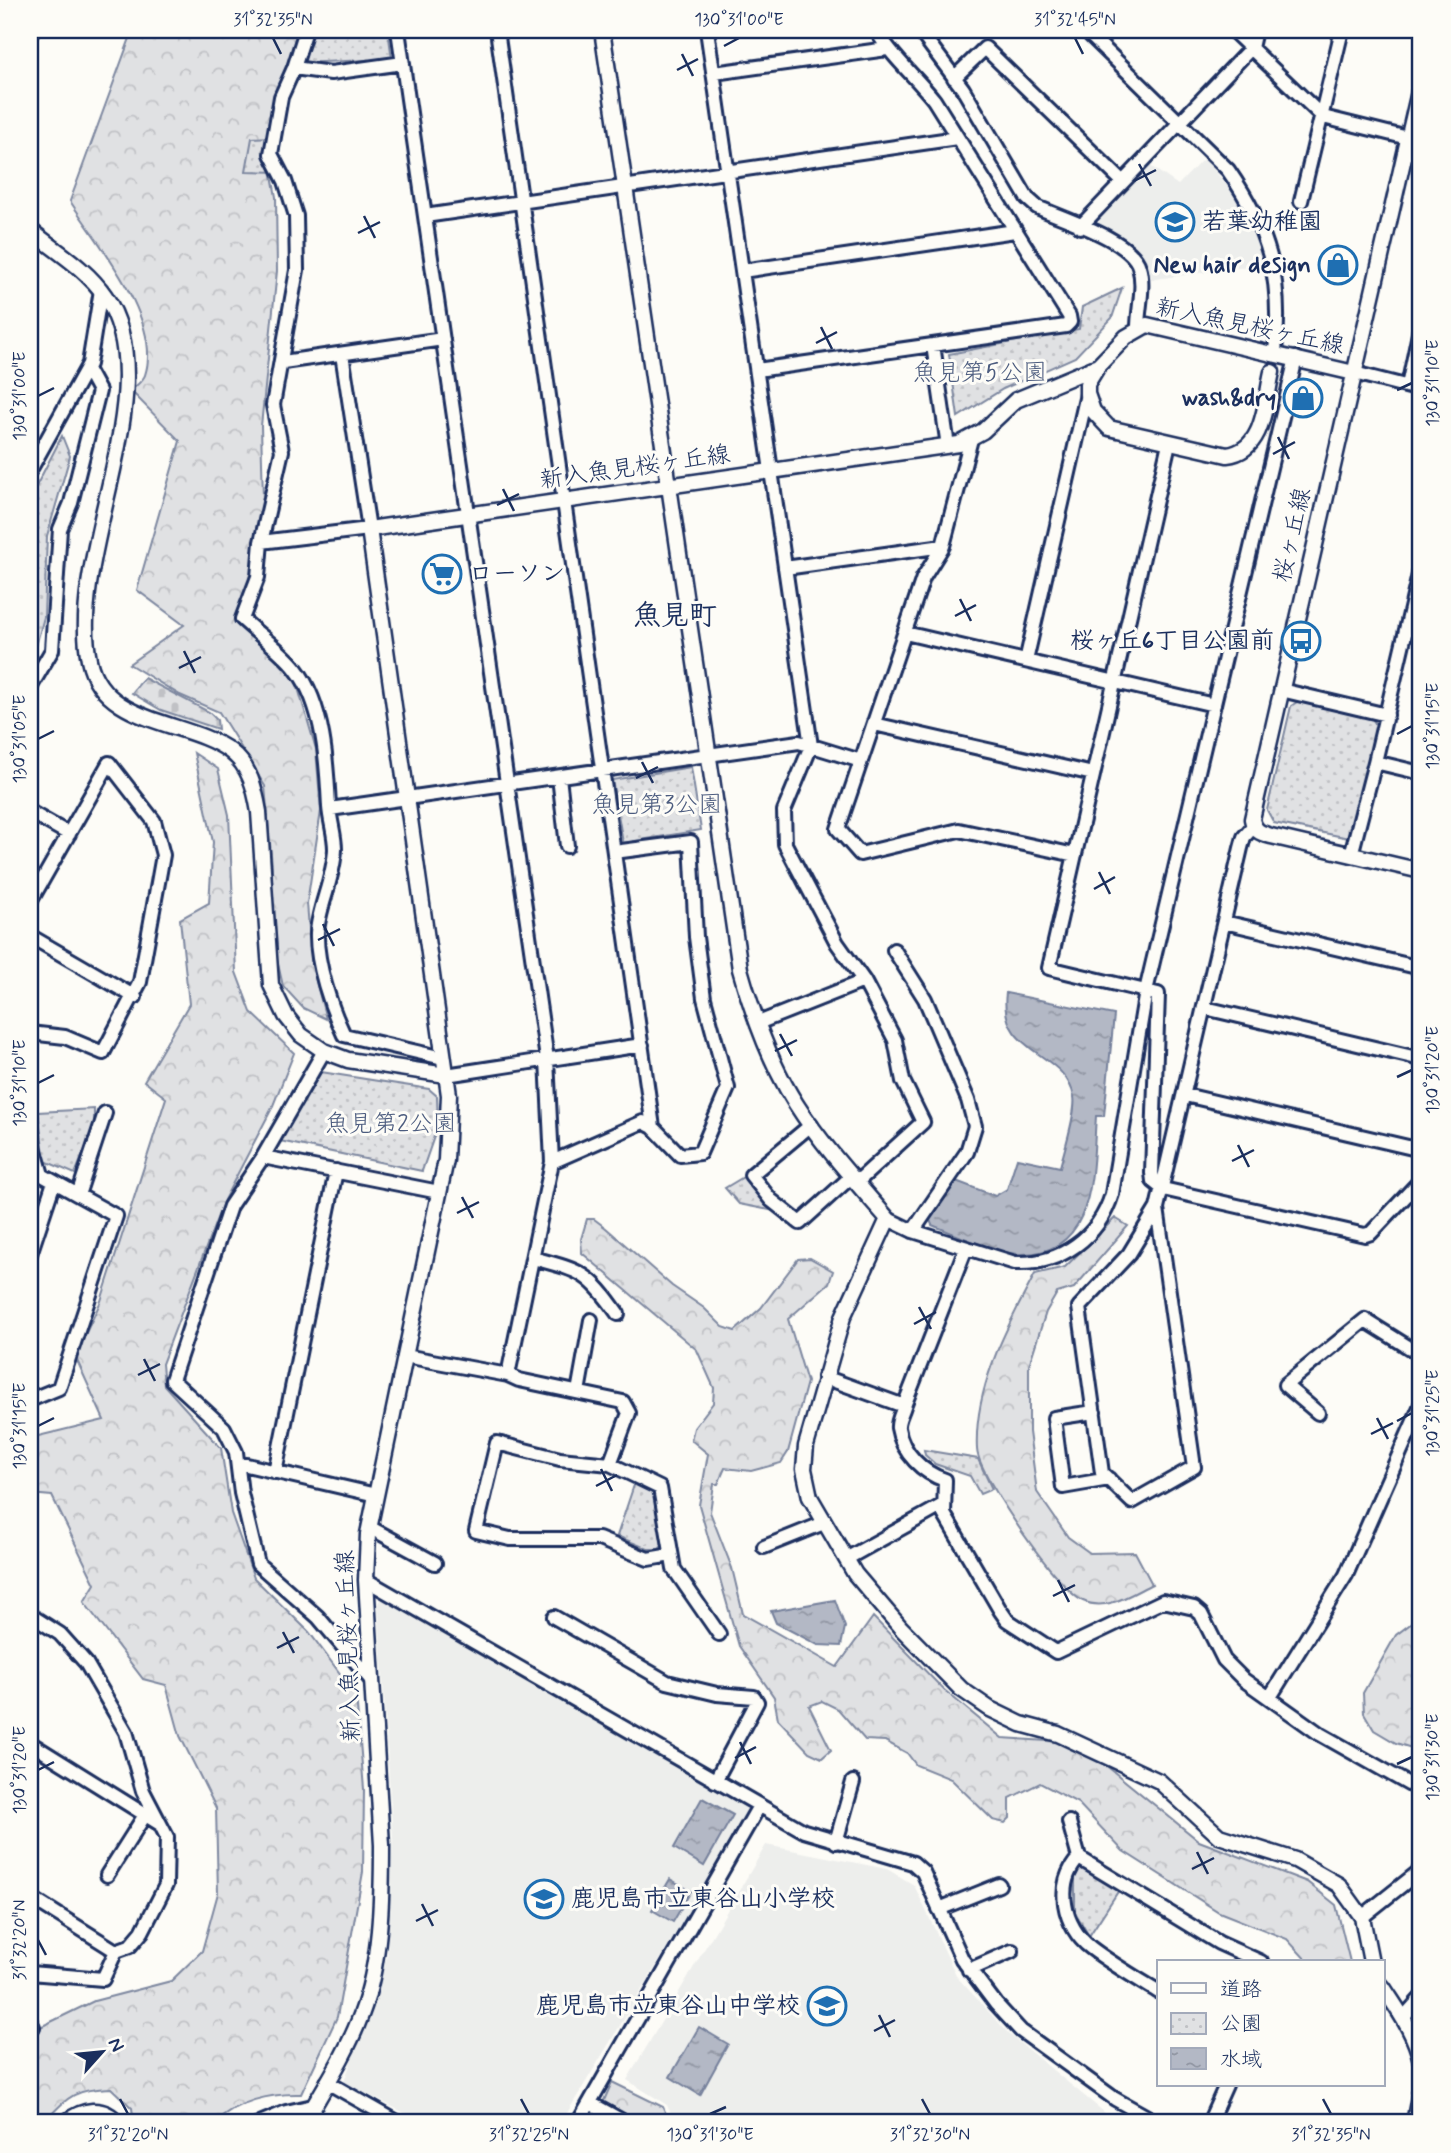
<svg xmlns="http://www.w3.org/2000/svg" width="1451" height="2153" font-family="Mynerve,'Klee One',sans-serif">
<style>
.built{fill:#edeeec}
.forest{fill:url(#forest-crowns);stroke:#7e88a0;stroke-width:2}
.cemetery{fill:url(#cemetery-stones);stroke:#7e88a0;stroke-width:2}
.park{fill:url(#park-dots);stroke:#7e88a0;stroke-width:2}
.water{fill:url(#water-ripples);stroke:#76819c;stroke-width:2}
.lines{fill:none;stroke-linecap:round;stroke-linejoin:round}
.minor-casing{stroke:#1b2f5e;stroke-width:18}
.tertiary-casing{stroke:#1b2f5e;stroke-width:19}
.minor{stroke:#fdfcf7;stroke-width:12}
.tertiary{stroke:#fdfcf7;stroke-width:14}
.ticks{fill:none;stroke:#1b2f5e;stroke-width:2.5}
.labels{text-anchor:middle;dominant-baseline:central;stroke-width:6;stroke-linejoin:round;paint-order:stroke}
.poi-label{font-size:24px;font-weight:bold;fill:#1b2f5e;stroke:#fdfcf7;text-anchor:end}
.street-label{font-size:24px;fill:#1b2f5e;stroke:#fdfcf7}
.park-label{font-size:24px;fill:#4c5c7f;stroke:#fdfcf7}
.quarter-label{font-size:28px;font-weight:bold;fill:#1b2f5e;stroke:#fdfcf7}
.neatline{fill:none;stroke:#1b2f5e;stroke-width:2.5}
.ticks-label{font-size:18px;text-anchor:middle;fill:#1b2f5e}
</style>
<defs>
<pattern id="forest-crowns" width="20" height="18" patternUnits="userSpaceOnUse" patternTransform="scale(1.75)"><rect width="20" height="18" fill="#e0e1e3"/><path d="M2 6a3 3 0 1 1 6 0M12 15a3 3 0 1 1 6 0" fill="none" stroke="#c0c1c5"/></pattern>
<pattern id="cemetery-stones" width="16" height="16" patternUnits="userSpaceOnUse" patternTransform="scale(1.75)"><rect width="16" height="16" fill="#e0e1e3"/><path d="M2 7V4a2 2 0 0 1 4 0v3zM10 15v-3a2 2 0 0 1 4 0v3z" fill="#c0c1c5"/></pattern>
<pattern id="park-dots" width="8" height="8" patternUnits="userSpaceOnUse" patternTransform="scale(1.75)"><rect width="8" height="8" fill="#e0e1e3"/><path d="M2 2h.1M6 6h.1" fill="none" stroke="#c0c1c5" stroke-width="1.8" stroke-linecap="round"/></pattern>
<pattern id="water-ripples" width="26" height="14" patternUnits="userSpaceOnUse" patternTransform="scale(1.75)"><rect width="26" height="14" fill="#b3b8c5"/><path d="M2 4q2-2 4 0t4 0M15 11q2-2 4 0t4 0" fill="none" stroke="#9196a3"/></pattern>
</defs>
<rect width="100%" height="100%" fill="#fdfcf7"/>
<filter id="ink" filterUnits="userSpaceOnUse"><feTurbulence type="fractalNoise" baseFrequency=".0143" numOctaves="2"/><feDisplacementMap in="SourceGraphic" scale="14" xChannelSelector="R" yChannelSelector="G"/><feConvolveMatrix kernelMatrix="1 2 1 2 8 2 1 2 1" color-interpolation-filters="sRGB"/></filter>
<g filter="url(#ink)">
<path class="built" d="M 1204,158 L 1240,201 L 1254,229 L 1265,264 L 1149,280 L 1141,254 L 1125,240 L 1100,228 L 1098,217 L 1149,165 L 1178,185 Z
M 384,1596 L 745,1807 L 748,1814 L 561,2123 L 424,2123 L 344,2082 L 387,1956 L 393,1841 L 378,1604 Z
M 766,1845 L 887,1869 L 914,1885 L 957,1977 L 1010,2035 L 1104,2112 L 1112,2123 L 675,2123 L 667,2105 L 627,2080 Z"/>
<path class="forest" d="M 133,30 L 299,30 L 276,96 L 268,153 L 276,197 L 277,271 L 261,426 L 263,498 L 252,578 L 239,618 L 296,681 L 316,749 L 321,811 L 307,903 L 312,966 L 326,1019 L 303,1008 L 283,986 L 272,938 L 272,866 L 265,786 L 219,712 L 180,695 L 129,664 L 184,625 L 137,590 L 180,441 L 131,391 C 135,386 143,381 145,375 C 163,321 98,244 70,201 Z
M 194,753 L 218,769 L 229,815 L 236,972 L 251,1012 L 294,1053 L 272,1108 L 224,1200 L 162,1364 L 164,1385 L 221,1448 L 231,1513 L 254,1578 L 309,1632 L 356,1695 L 364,1789 L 363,1872 L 337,2017 L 301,2094 C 271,2093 236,2101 214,2123 L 134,2123 L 132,2108 L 111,2088 C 73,2089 68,2097 43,2123 L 30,2123 L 30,2032 L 94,2001 L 171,1981 L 202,1951 L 218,1893 L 216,1808 L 180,1736 L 166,1685 L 143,1679 L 84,1602 L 95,1584 L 52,1496 L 30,1494 L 30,1438 L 104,1420 L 75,1356 L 101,1301 L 166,1098 L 144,1081 L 189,1004 L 180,919 L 209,903 L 213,842 Z
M 1115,1218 L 1128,1226 L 1074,1288 L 1057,1293 L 1046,1312 L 1029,1365 L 1029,1432 L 1037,1492 L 1068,1537 L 1090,1553 L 1135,1552 L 1152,1584 C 1131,1594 1107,1612 1083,1601 C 1058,1590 985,1483 978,1455 C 976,1449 977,1439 977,1433 C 980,1376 1009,1323 1035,1274 L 1065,1267 Z
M 587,1219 L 594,1219 L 606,1228 L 672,1286 L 704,1308 L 723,1327 L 735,1331 L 761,1308 L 798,1259 L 810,1258 L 833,1271 L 829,1283 L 788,1319 L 807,1382 L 788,1452 L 781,1463 L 751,1471 L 725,1468 L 718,1484 L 714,1484 L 710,1512 L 732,1568 L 743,1614 L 837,1667 L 873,1617 L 943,1689 L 1002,1738 L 1063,1742 L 1098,1759 L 1199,1841 L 1307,1882 L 1336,1905 L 1350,1962 L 1308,1962 L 1287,1939 L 1219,1912 L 1123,1851 L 1078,1803 L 1040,1783 L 1010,1798 L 1010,1818 L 1005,1823 L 993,1820 L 951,1779 L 916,1765 L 907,1753 L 885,1741 L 865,1740 L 838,1709 L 822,1701 L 809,1706 L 831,1750 L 822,1758 L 809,1752 L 778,1719 L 774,1697 L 739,1646 L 699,1505 L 708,1454 L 691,1440 L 694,1428 L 713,1403 L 714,1388 L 697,1350 L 582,1253 L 581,1239 Z
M 1421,1608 L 1421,1751 L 1396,1743 L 1374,1730 L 1364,1713 L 1363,1693 L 1396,1635 L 1413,1622 Z
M 612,2082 L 663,2107 L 670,2123 L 634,2123 L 602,2105 Z"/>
<path class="cemetery" d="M 144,678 L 209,712 L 217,720 L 218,729 L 161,710 L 132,693 Z"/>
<path class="park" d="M 314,30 L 388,30 L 392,59 L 299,63 Z
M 271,137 L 276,172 L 246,171 L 252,138 Z
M 1122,288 L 1112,318 L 1075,357 L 1003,389 L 958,417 L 949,354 L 1079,329 L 1082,307 Z
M 62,436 L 70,456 L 47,536 L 44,617 L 32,660 L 30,658 L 30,498 Z
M 1300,700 L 1370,716 L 1377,726 L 1349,838 L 1274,823 L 1267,810 L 1291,706 Z
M 691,767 L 701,830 L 623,843 L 612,780 Z
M 321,1072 L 429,1089 L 437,1096 L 438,1125 L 422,1171 L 280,1141 Z
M 94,1109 L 94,1127 L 75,1174 L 45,1161 L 38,1112 Z
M 745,1176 L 775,1211 L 739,1204 L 725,1188 Z
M 924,1450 L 978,1459 L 992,1489 L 980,1494 L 970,1476 L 935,1464 L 925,1455 Z
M 635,1482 L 652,1489 L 654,1494 L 663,1545 L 659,1549 L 648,1549 L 617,1536 Z
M 1084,1867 L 1119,1890 L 1089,1936 L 1075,1912 L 1075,1872 Z"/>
<path class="water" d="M 1006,993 L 1114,1015 L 1104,1116 L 1096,1116 C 1092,1171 1097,1257 1018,1254 C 990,1252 959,1235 932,1225 L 929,1218 L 956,1181 L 995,1196 L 1007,1189 L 1017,1158 L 1060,1167 C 1064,1151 1077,1111 1074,1097 C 1065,1050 998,1055 1006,993 Z
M 835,1600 L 845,1627 L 841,1646 L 818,1645 L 776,1623 L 771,1611 Z
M 702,1798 L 733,1815 L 704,1866 L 674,1848 Z
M 670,1879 L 691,1891 L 673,1922 L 652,1910 Z
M 699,2027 L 728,2044 L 700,2095 L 670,2077 Z"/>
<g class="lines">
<defs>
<path id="minor" d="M 398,30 L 547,1059 L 552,1162 L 508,1375
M 497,30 L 653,1127
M 707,30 L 811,746 L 784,811 L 785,844 L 837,943 L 864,981 L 895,1040 L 903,1081 L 923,1122 L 857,1182
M 919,30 L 963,89 L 1027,198 L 1037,207 C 1063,219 1132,240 1139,267 C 1145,286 1138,308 1138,328
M 1085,30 L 1228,170 C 1269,229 1283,280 1275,352
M 1232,30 L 1323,117 L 1408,138
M 294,68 L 306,30
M 714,73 L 887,49
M 954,78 L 985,48 L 1123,182
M 1301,201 L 1342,30
M 425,216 L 957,138
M 1080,227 L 1251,48 L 1255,30
M 30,255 L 40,238
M 742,271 L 1015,231
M 933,345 L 948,446
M 342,354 L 369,529 L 261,542 L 258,577 L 242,619 C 259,635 282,651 296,669 C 324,705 327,764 329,807 C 330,821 335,835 335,849 C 334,879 318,908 317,933 C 316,963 331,1008 344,1035 L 443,1058
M 283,362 L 443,339
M 757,370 L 1066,326 L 1070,322 L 1069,316 L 934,100 C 915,76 891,56 876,30
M 1354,373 L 1421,390
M 1408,386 L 1421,324
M 971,439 L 943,546 L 923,578 L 838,829 L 860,854 L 959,830 L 1075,855
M 1169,443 L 1049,968 L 1158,994 L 1152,1173 L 1153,1181 L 1163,1189 L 1365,1235 L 1371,1233 L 1421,1180
M 30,470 L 89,364 L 101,290
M 261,542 L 282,451 L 273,405 L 297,270 L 296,216 L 285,181 L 271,154 L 281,97 L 294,68 L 331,73 L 403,63
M 1421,566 L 1375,762 L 1421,773
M 785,568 L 943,546
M 905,633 L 1214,705
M 1026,661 L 1087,394
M 30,688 L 52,650 L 60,529 L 71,503 L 99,391 L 87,369
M 1281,690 L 1387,715
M 874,724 L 1093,774
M 559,777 L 567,846
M 330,809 L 799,742 L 861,761
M 30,812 L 69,834
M 1351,855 L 1375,762
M 30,902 L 109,763 L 154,821 L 163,855 L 140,982 L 103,1053 L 65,1037 L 30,1033
M 1224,922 L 1421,968
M 30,936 L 135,997
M 894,950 L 925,999 L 968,1100 L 975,1126 L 967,1152 L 913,1231
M 1205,1008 L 1421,1059
M 758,1023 L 864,981
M 324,1051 L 263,1157 L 230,1206 L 172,1380 L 224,1428 L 236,1452 L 241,1493 L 258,1564 L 318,1617 L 371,1680
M 446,1075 L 642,1045
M 1185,1095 L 1421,1150
M 811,1125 L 751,1175 L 771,1200 L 800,1223 L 852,1176
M 30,1133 L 42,1175 L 116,1216 L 59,1388 L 30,1400
M 263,1157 L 439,1192
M 552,1162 L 643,1122 L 653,1127 L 680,1155 L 700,1153 L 728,1088 L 704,998 L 696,937 L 691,842 L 614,852
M 78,1195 L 105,1113
M 1157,1208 L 1194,1467 L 1132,1502 L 1102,1473 L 1079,1307 L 1129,1254 L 1157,1208 L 1241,848 L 1244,837 L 1253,827
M 888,1219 L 913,1231 L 1015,1263 C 1061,1265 1099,1237 1112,1194 L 1146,991 L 1296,358
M 30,1254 L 54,1182
M 533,1258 C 581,1271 589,1272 618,1314
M 405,1356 L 508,1375 L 519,1380 L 623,1402 L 629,1413 L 610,1464
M 824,1377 L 904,1406 L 966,1248
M 578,1392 L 591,1320
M 904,1406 C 902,1413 897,1421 898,1428 C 902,1453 923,1473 945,1480 L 944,1514 L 1000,1610 L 1007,1620 L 1056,1652 L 1163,1601 L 1194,1608 L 1201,1614 L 1224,1660 L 1244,1680 L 1320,1734 L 1421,1791
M 1094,1412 L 1054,1418 L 1063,1487 L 1109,1479
M 1318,1413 L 1285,1385 L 1365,1320 L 1421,1355
M 238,1463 L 376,1495
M 275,1472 L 336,1171
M 369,1527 L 435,1563
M 764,1547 L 824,1523
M 671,1555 L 648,1559 L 599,1539 L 510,1539 L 476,1531 L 497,1443 L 560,1459 L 610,1464 L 660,1488 L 674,1569 L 719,1634
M 846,1559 L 943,1505
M 366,1580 L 804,1831 L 913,1863 L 923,1872 L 962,1959 L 996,2004 L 1021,2031 L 1115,2099 L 1158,2123
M 30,1615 L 60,1634 L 86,1663 L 126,1732 L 143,1791 L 167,1837 L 166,1885 L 142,1932 L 130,1946 L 116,1951 L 30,1897
M 554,1617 L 667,1682 L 717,1694 L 754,1697 L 757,1702 L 715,1781
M 1270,1697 L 1346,1575 L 1421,1405
M 30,1743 L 160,1824
M 1069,1822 L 1079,1858 C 1054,1883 1063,1927 1091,1948 C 1112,1964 1136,1978 1159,1992
M 836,1842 L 853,1782
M 1079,1858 L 1219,1943 L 1261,1962
M 107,1875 L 145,1815
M 939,1909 L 999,1885
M 1362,1917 L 1421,1870
M 969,1970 L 1012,1951
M 30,1973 L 103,1979 L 116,1951
M 1404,2017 L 1421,1998
M 30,2022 L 33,2027
M 327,2082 L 399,2123
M 590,2103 L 626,2123
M 260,2123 L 286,2112 L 313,2106
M 578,2123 L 759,1806
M 1209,2123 L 1226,2085"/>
<path id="tertiary" d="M 602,30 L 740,969 C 753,1015 770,1063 796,1104 C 822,1145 856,1182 888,1219 L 843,1317 L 806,1446 L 804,1469 L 810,1497 L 855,1574 L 901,1628 L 961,1689 L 990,1709 L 1021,1724 L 1058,1734 L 1159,1781 L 1219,1836 L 1295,1860 L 1339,1885 L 1362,1917 L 1371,1962
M 30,34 L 32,30
M 1421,83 L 1252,819 C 1254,831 1260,833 1271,836 L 1421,871
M 30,230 C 55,250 87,269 105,296 C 168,389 67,553 89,660 C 102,725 188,720 230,751 C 250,766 255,789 259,812 L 271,985 L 286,1016 L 301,1035 L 324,1051 L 348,1060 L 446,1075
M 1098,366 L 1087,384 L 1087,394 L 1093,411 L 1109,428 L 1227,455 C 1265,451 1265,401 1272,372
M 1383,1987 C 1399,2012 1414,2031 1421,2061
M 65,2123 C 82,2109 103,2105 118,2123
M 304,2123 C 324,2088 347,2053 361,2015 C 381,1963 382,1899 382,1845 L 366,1580 L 368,1534 L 446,1160 L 449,1095 L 369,529 L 959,444 L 983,431 L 1016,400 L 1098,366 L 1126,337 L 1147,325 L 1354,373
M 1414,2123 L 1421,2086"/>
</defs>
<use href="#minor" class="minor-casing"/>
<use href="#tertiary" class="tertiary-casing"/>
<use href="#minor" class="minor"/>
<use href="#tertiary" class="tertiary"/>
</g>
</g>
<path class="ticks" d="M 273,38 L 281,54M 1075,38 L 1083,54M 724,46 L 739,38M 682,54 L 693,76M 677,70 L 698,59M 1139,164 L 1151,186M 1134,181 L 1156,170M 364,216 L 375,238M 358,233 L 380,222M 821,327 L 832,349M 816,343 L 837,332M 1397,390 L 1412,383M 38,396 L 54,388M 1278,437 L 1289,459M 1273,454 L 1295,442M 503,489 L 514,511M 497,505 L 519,494M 960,599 L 971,621M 955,616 L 976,605M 184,651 L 195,673M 179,668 L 201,657M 1397,734 L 1412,726M 38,739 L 54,731M 642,762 L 653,783M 636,778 L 658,767M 1099,872 L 1110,894M 1094,889 L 1115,877M 323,924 L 334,946M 318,940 L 340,929M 780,1034 L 792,1056M 775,1051 L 797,1040M 1397,1077 L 1412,1070M 38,1083 L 54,1075M 1238,1145 L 1249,1167M 1232,1161 L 1254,1150M 462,1197 L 473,1218M 457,1213 L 479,1202M 919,1307 L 931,1329M 914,1324 L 936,1312M 144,1359 L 155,1381M 138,1375 L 160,1364M 1377,1418 L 1388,1439M 1397,1421 L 1412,1413M 38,1426 L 54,1418M 1371,1434 L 1393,1423M 601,1469 L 612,1491M 596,1486 L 617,1475M 1058,1580 L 1069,1602M 1053,1596 L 1075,1585M 283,1632 L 294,1653M 277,1648 L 299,1637M 740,1742 L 751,1764M 735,1758 L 756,1747M 1397,1764 L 1412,1757M 38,1770 L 54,1762M 1197,1852 L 1208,1874M 1192,1869 L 1214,1858M 422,1904 L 433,1926M 416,1921 L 438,1910M 38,1940 L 46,1955M 879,2015 L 890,2037M 874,2031 L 895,2020M 120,2099 L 128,2114M 521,2099 L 529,2114M 922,2099 L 930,2114M 1323,2099 L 1331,2114M 710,2114 L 726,2107"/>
<defs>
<symbol id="school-ring" viewBox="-11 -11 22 22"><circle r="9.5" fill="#fdfcf7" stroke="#1f6fb2" stroke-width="1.5"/><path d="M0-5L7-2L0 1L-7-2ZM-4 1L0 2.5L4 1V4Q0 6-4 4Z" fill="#1f6fb2"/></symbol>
<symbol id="shop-ring" viewBox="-11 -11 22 22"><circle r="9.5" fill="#fdfcf7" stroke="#1f6fb2" stroke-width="1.5"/><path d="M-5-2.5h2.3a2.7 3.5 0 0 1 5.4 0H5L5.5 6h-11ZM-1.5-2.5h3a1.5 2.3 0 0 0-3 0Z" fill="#1f6fb2"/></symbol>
<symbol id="supermarket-ring" viewBox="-11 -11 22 22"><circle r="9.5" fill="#fdfcf7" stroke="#1f6fb2" stroke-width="1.5"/><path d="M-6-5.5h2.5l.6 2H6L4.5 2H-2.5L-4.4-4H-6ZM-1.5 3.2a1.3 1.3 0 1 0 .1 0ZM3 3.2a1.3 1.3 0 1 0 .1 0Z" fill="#1f6fb2"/></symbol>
<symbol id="bus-ring" viewBox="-11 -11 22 22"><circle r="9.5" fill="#fdfcf7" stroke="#1f6fb2" stroke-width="1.5"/><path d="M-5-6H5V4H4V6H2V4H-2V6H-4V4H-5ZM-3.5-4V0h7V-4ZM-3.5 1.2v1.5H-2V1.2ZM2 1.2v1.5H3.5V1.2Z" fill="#1f6fb2"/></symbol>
</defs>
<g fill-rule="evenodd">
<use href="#school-ring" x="1153" y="200" width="44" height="44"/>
<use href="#shop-ring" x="1316" y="243" width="44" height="44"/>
<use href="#shop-ring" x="1281" y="376" width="44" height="44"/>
<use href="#supermarket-ring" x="420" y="552" width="44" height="44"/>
<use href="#bus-ring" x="1279" y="619" width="44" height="44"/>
<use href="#school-ring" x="522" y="1877" width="44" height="44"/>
<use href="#school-ring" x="805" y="1984" width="44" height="44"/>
</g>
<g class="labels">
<g class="poi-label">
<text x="1202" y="222" text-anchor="start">若葉幼稚園</text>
<text x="1311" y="265">New hair design</text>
<text x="1276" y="398">wash&amp;dry</text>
<text x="469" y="574" text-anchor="start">ローソン</text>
<text x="1274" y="641">桜ヶ丘6丁目公園前</text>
<text x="571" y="1899" text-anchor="start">鹿児島市立東谷山小学校</text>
<text x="800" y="2006">鹿児島市立東谷山中学校</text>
</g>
<g class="street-label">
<text transform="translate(1250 327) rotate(12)">新入魚見桜ヶ丘線</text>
<text transform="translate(635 468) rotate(-8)">新入魚見桜ヶ丘線</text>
<text transform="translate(1293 535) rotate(-77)">桜ヶ丘線</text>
<text transform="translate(349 1646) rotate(-92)">新入魚見桜ヶ丘線</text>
</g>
<g class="park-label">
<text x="980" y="373">魚見第5公園</text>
<text x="657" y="805">魚見第3公園</text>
<text x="391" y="1124">魚見第2公園</text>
</g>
<g class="quarter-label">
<text x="675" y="616">魚見町</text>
</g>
</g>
<rect width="1451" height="2153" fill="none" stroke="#fdfcf7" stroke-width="77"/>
<rect x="1157" y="1960" width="228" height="126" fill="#fdfcf7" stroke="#a3aaba" stroke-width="2"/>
<rect x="1171" y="1983" width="35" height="10" fill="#fdfcf7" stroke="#a3aaba" stroke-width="2"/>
<text x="1220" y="1996" font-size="21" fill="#1b2f5e">道路</text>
<rect x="1171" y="2013" width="35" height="21" fill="url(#park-dots)" stroke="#a3aaba" stroke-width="2"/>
<text x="1220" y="2030" font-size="21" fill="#1b2f5e">公園</text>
<rect x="1171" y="2048" width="35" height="21" fill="url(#water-ripples)" stroke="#a3aaba" stroke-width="2"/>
<text x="1220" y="2066" font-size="21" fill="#1b2f5e">水域</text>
<g transform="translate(102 2052) rotate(63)" stroke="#fdfcf7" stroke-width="5" paint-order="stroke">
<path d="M0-5L12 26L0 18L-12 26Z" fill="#1b2f5e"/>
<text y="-10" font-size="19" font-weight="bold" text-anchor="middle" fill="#1b2f5e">N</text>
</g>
<rect x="38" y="38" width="1374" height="2076" class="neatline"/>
<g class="ticks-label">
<text x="273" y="25">31°32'35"N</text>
<text x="739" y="25">130°31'00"E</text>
<text x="1075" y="25">31°32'45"N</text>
<text transform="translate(1432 383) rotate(-90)" y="6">130°31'10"E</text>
<text transform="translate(19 396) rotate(-90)" y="6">130°31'00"E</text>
<text transform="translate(1432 726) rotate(-90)" y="6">130°31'15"E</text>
<text transform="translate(19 739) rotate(-90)" y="6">130°31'05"E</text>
<text transform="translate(1432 1070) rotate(-90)" y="6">130°31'20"E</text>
<text transform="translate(19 1083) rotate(-90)" y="6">130°31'10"E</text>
<text transform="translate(1432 1413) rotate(-90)" y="6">130°31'25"E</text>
<text transform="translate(19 1426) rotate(-90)" y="6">130°31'15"E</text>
<text transform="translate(1432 1757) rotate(-90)" y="6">130°31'30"E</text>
<text transform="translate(19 1770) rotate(-90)" y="6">130°31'20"E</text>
<text transform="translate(19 1940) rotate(-90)" y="6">31°32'20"N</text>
<text x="128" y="2140">31°32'20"N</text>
<text x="529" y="2140">31°32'25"N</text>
<text x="710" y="2140">130°31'30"E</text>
<text x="930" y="2140">31°32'30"N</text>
<text x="1331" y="2140">31°32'35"N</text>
</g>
</svg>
